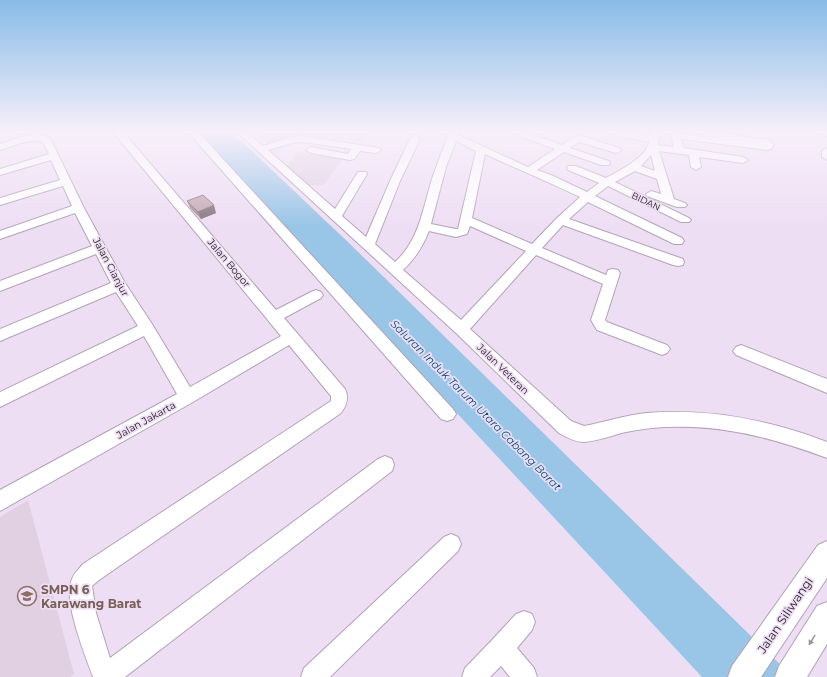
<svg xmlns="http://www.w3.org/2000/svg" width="827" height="677" font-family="Montserrat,sans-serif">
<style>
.education{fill:#e1d0e2}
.green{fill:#ccdbbe}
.water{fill:#99c5e6}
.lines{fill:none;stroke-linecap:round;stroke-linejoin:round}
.minor-casing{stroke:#b1a2b6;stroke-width:2}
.major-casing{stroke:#b1a2b6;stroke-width:2}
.minor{fill:#fff;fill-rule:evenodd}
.major{fill:#fff;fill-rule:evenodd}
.wall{fill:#a9919a}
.shaded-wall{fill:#89767d}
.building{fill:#c4a9b3;stroke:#89767d}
.oneway{fill:#9b989c}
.labels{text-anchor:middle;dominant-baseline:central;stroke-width:3.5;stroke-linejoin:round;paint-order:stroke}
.far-street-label{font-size:9px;fill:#201a22;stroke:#eedef4}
.street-label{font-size:10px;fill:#201a22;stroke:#eedef4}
.water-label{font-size:11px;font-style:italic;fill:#00507a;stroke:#eedef4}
.near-education-label{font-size:12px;font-weight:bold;fill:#785e54;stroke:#eedef4;text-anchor:start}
.near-street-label{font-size:12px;fill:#201a22;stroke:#eedef4}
</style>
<rect width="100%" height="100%" fill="#eedef4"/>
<path class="education" d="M 298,152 L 344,158 L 323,185 L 306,185 L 286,167 Z
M 28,500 L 74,674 L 70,677 L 0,677 L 0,517 Z"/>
<path class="green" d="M 265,132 L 366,132 L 363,142 L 301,134 L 267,144 L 261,137 Z"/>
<path class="water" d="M 196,132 L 232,132 L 350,244 L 793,677 L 702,677 Z"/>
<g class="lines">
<defs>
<path id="minor" d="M 113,132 L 123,132 L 276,310 L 311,292 L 316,290 L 321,292 L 323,295 L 321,298 L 284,318 L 345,389 C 349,398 347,405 341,413 L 99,580 L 92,586 L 96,613 L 110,658 L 378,459 L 385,456 L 392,459 L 394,465 L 392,471 L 125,677 L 93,677 C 85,655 64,603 71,582 C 73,574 78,570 83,564 L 331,401 L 331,396 L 289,345 L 193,402 L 0,511 L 0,490 L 177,394 L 144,336 L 0,407 L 0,392 L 138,326 L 116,292 L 0,341 L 0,329 L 111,283 L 96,254 L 0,291 L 0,281 L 92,246 L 75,213 L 0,239 L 0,231 L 72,206 L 63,186 L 0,205 L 0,198 L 60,180 L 51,160 L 0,175 L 0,169 L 49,154 C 47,151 46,146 43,143 C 38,135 8,148 0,150 L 0,144 C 16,139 34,130 50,138 L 84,208 L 125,283 L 152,324 L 190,387 L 281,336 Z
M 188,132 L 198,132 L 453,409 L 456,414 L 453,419 L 447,421 L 441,419 Z
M 237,132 L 247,132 L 263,146 L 291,137 L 303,136 L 379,148 L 381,150 L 376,153 L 360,151 L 354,159 L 350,160 L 311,153 L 306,150 L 311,147 L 348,154 L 351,149 L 303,142 L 292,143 L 268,150 L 335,209 L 358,172 L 366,172 L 367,174 L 342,216 L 366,237 L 390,181 L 410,139 L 415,136 L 418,137 L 420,139 L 400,181 L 375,244 L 395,262 C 419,241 423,208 432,179 C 437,163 444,148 449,132 L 459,132 L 458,135 L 528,167 L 555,149 L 513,134 L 511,132 L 525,132 L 562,145 L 574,137 L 582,136 L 619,148 L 621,150 L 619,152 L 616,153 L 579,142 L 570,148 L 609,161 L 610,163 L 609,165 L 601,165 L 564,152 L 537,170 L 551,175 L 587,192 L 599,183 L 568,170 L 567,168 L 568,166 L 576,166 L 606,178 C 619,171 647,157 649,142 L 613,135 L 608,132 L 627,132 L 650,136 L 650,132 L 660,132 L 658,145 L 674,147 L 671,136 L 676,133 L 737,140 L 699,135 L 694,132 L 718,132 L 770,141 L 774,145 L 771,149 L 768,150 L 681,139 L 684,148 L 743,157 L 748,160 L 743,163 L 699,157 L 701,167 L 696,170 L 691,167 L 689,155 L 659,151 L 674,199 L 685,203 L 687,205 L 685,207 L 677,207 L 647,196 L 646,194 L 651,191 L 661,194 L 657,179 L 635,171 L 615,182 L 689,218 L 691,220 L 689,222 L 681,222 L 608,186 L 595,196 L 682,238 L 684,241 L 682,244 L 674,244 L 588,202 L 569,219 L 683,259 L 684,262 L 683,265 L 678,266 L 673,265 L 563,225 L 542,248 L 606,275 L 608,270 L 613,269 L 618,270 L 620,273 L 605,320 L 607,322 L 667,345 L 670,349 L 667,353 L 662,355 L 657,353 L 597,330 L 591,320 L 603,284 L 536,255 L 470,329 L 571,421 L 584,426 C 605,422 626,415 647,413 C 709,408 769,420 827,442 L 827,458 C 784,442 740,429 693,427 C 671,426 648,427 626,432 C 613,435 598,441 584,442 C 575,442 566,437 559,433 L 456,333 ZM 456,141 L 476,151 L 458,229 L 456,229 L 431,224 L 446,167 ZM 485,154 C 517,169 549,182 580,197 L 557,218 L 532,244 L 472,218 ZM 651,155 L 655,171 L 641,166 ZM 470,226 L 526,251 L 461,320 L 403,270 C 415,259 423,246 429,231 L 456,237 L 467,234 Z
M 815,132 L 827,132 L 827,136 L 817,134 Z
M 827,148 L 827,160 L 822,157 L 822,151 Z
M 741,345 L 827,379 L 827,393 L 736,355 L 733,351 L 736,347 Z
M 451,534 L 458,537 L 461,544 L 458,551 L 330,677 L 301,677 L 304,668 L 444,537 Z
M 524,611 L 532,614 L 535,622 L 532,630 L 517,648 L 534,668 L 537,677 L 510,677 L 501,666 L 490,677 L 462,677 L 465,668 L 493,639 L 516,614 Z"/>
<path id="major" d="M 827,541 L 827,578 L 761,677 L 728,677 L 732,666 L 818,545 Z
M 827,602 L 827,644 L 807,677 L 775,677 L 779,666 L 817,606 Z"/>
</defs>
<use href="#minor" class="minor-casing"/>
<use href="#major" class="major-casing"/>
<use href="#minor" class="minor"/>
<use href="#major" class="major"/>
</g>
<path class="wall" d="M 187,201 L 216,213 L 201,219 L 190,208 Z"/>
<path class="shaded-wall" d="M 214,205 L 216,213 L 201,219 L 198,212 Z"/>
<path class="building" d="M 203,195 L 214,205 L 198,212 L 187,201 Z"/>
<defs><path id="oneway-solid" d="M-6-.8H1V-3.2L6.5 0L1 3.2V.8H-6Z"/></defs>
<use class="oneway" href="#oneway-solid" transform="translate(812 640) rotate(121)"/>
<linearGradient id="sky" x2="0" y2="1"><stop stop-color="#88bbe7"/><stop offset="0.58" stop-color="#f7f0fa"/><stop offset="1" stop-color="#f7f0fa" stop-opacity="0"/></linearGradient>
<rect width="827" height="227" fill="url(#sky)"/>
<defs>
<symbol id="school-ring" viewBox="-11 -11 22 22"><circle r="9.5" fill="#eedef4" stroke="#8d6e63" stroke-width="1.5"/><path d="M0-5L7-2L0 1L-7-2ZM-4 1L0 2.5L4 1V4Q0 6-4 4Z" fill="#8d6e63"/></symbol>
</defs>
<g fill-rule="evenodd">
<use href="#school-ring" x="16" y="585" width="22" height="22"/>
</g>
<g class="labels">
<g class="far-street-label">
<text transform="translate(646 201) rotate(26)">BIDAN</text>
</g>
<g class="street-label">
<text transform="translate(229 263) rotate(50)">Jalan Bogor</text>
<text transform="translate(111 267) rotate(62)">Jalan Cianjur</text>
<text transform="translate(503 369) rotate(44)">Jalan Veteran</text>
<text transform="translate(146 420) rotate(-29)">Jalan Jakarta</text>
</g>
<g class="water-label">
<text transform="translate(476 405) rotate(45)">Saluran Induk Tarum Utara Cabang Barat</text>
</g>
<g class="near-education-label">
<text x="41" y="589">SMPN 6<tspan x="41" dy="14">Karawang Barat</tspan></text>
</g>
<g class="near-street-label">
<text transform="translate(785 615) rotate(-56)">Jalan Siliwangi</text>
</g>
</g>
</svg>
